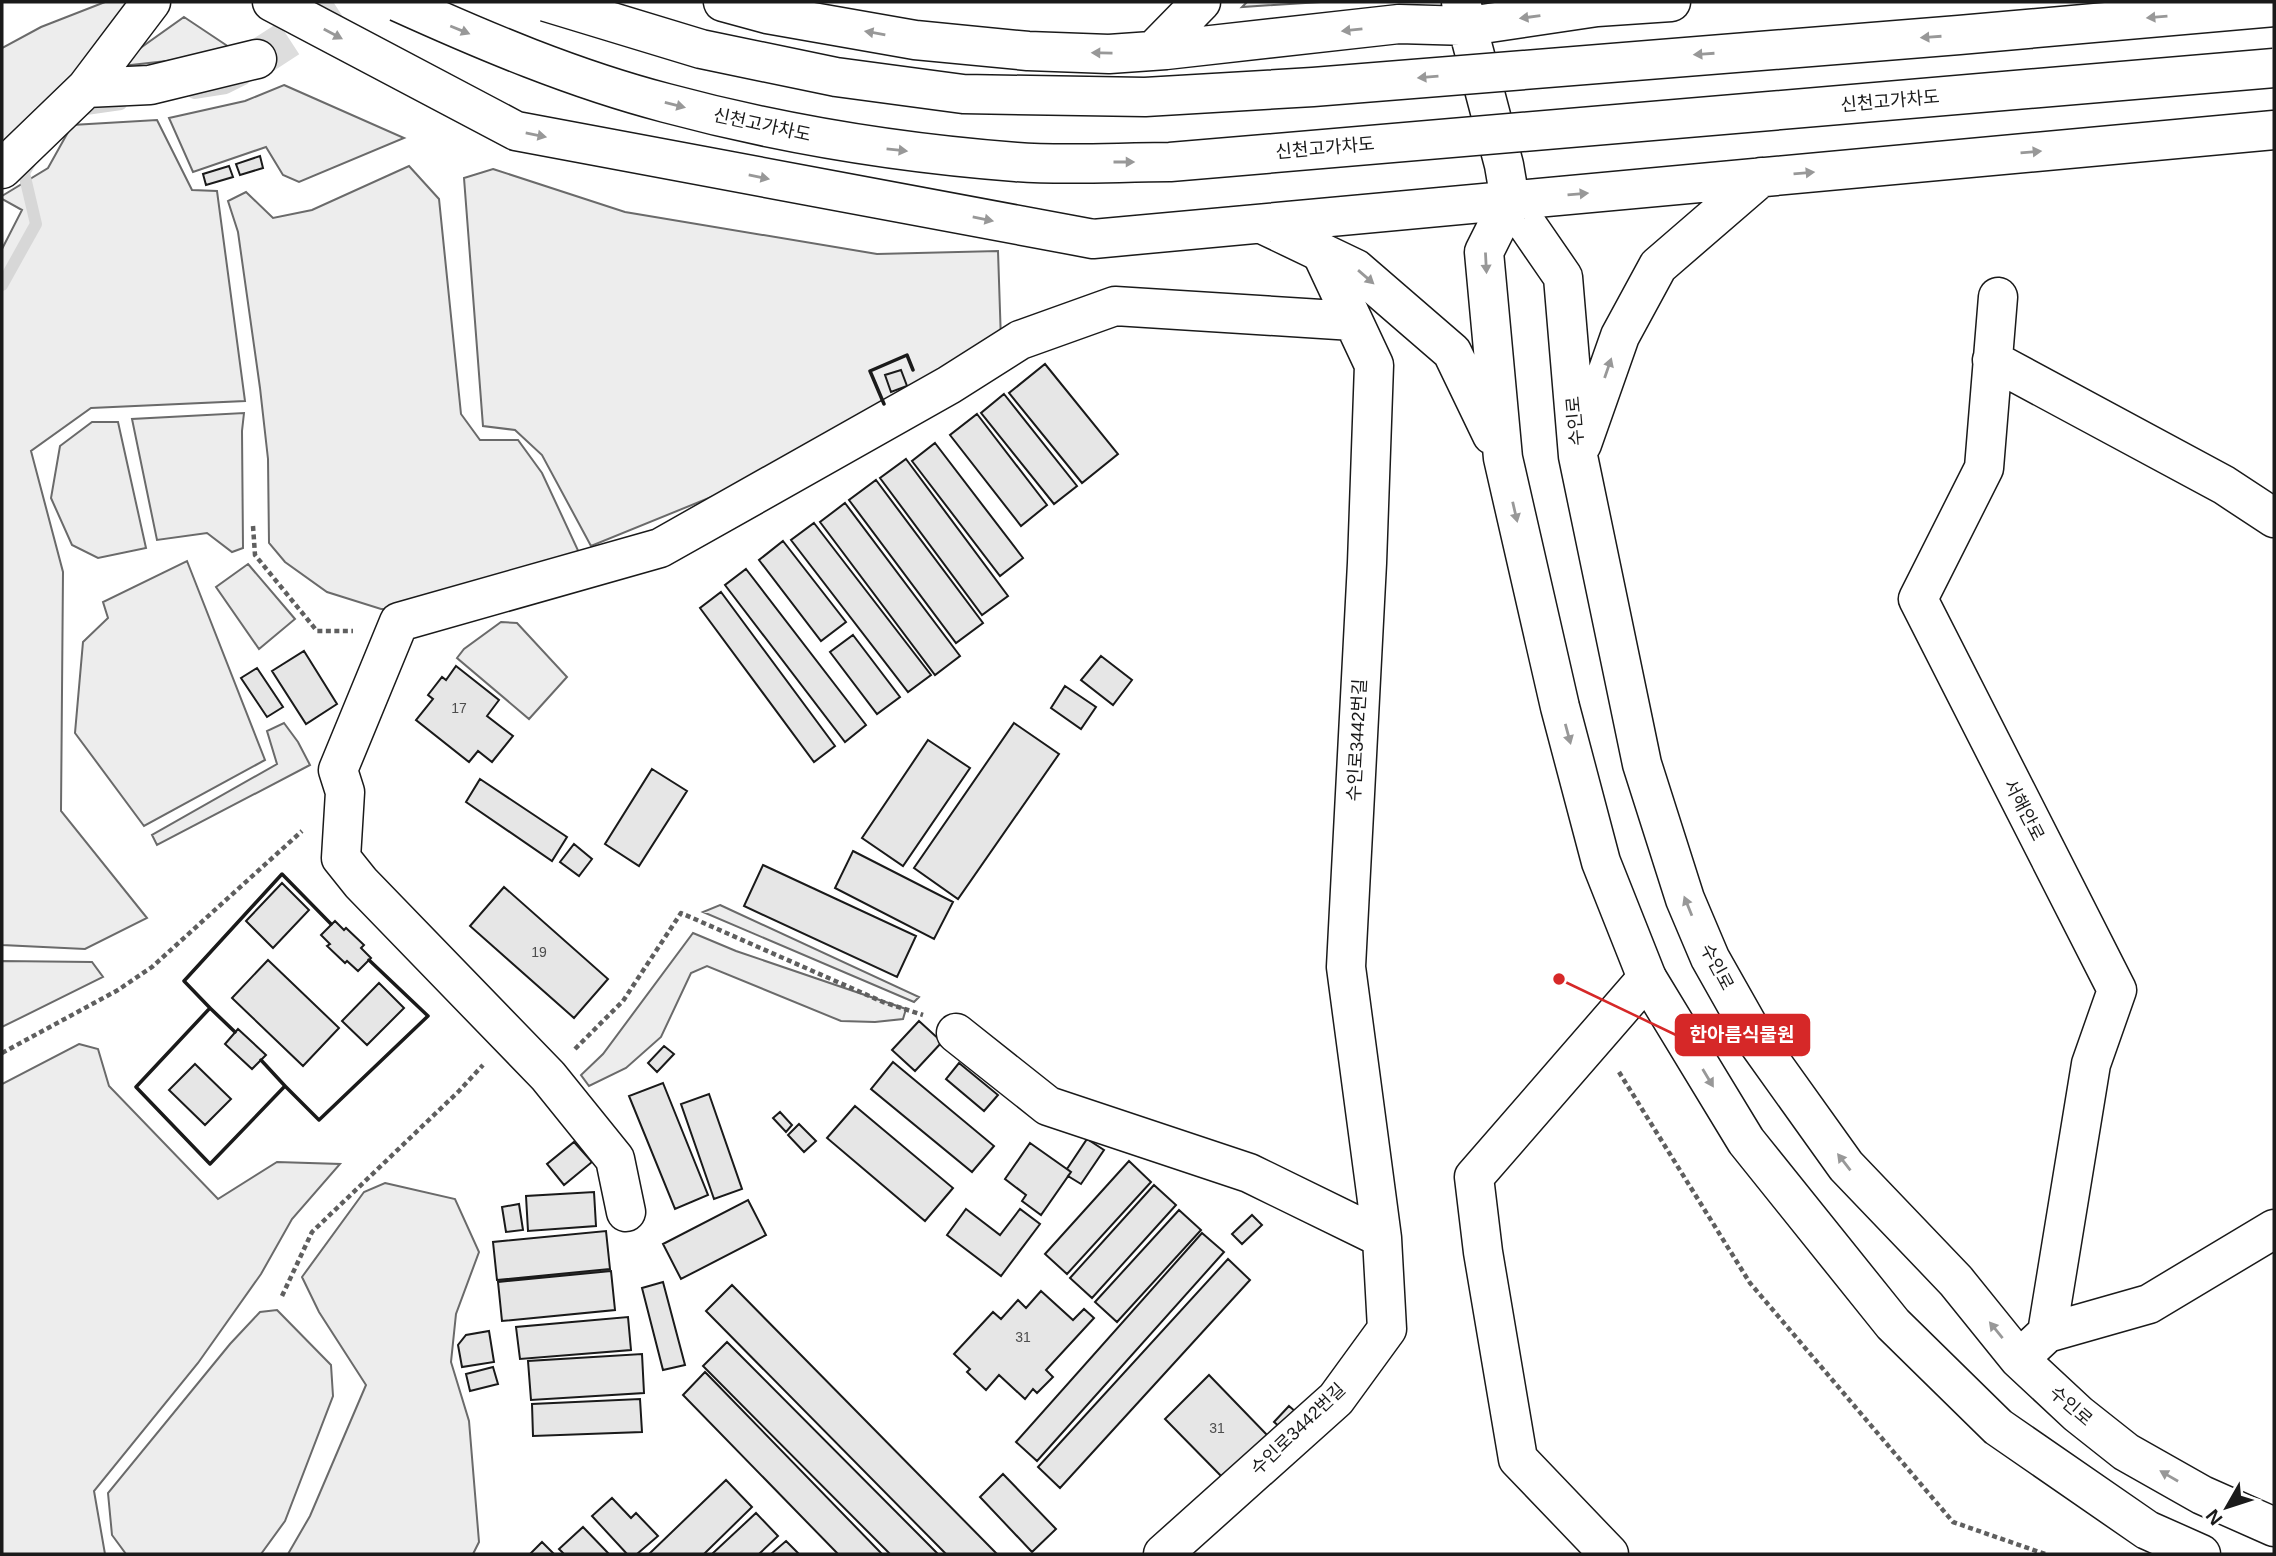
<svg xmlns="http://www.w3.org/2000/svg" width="2276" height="1556" font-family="Arial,'Noto Sans KR',sans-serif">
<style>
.built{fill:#ededed;stroke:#6a6a6a;stroke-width:2}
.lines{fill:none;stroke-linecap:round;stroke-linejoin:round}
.stream{stroke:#d7d7d7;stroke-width:12}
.building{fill:#e6e6e6;stroke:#1a1a1a;stroke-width:2}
.minor-tunnel{stroke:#ddd;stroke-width:38;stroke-dasharray:38 19;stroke-linecap:butt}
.minor-casing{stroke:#1a1a1a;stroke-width:41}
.major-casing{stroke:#1a1a1a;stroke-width:41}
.path{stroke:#5f5f5f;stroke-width:4.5;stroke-dasharray:5 3.5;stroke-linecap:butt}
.minor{stroke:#fff;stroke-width:38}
.major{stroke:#fff;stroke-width:38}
.major-bridge-casing{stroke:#1a1a1a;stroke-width:41;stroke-linecap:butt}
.major-bridge{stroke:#fff;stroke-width:38}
.wall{stroke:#1a1a1a;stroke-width:3.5}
.oneway{fill:#989898}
.labels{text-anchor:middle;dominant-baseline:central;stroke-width:5;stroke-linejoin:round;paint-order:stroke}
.number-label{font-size:14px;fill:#4d4d4d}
.street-label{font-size:18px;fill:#1a1a1a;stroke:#fff}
.leader{fill:none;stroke:#d62828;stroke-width:2.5}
.callout-dot{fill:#d62828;stroke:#fff;stroke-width:2.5}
.callout{fill:#d62828;stroke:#d62828;stroke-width:2.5}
.callout-label{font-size:19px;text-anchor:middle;font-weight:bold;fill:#fff}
</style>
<rect width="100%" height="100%" fill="#fff"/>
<path class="built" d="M 105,2 L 134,2 L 127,21 L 2,147 L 2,48 L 41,27 Z
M 1247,2 L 1321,2 L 1242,7 Z
M 184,17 L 238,53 L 122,66 L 132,54 Z
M 284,85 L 404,138 L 299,182 L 283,175 L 266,147 L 193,172 L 169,118 L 245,101 Z
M 157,120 L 192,190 L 217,191 L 245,401 L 91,408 L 31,451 L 63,572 L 61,811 L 147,918 L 85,949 L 2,945 L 2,249 L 22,210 L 2,199 L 2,196 L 48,168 L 72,125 Z
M 409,166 L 439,199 L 461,414 L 480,440 L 518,440 L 542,473 L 582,559 L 394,609 L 381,609 L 327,592 L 285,562 L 269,543 L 268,459 L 260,388 L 238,232 L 228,201 L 246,192 L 273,218 L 312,210 Z
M 493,169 L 625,212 L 877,254 L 998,251 L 1001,341 L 758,478 L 591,546 L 542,455 L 515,430 L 483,426 L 464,178 Z
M 244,413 L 242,431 L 243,548 L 232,552 L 207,533 L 157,540 L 132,419 Z
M 92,422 L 118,422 L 146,548 L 98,558 L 72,545 L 51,498 L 60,446 Z
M 187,561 L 265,760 L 144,826 L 75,733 L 83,642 L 108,618 L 103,602 Z
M 248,564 L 295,619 L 259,649 L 216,587 Z
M 501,622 L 517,623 L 567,677 L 529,719 L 457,658 L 464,649 Z
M 284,723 L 298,742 L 310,765 L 157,845 L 152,835 L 277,764 L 267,731 Z
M 720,905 L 919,997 L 914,1002 L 703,912 Z
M 693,933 L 736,951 L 906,1009 L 903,1019 L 875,1022 L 841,1021 L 707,966 L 691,973 L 661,1037 L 626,1068 L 589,1086 L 581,1075 L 603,1054 Z
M 2,961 L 92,962 L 103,977 L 2,1027 Z
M 79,1044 L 98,1049 L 109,1086 L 218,1199 L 277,1162 L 340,1164 L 292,1219 L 261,1274 L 198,1363 L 94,1491 L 105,1554 L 2,1554 L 2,1084 Z
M 385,1183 L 455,1199 L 479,1252 L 456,1314 L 451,1362 L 469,1421 L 479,1542 L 473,1554 L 288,1554 L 310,1516 L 366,1385 L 319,1312 L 302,1277 L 364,1192 Z
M 277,1310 L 331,1365 L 333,1396 L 285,1521 L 261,1554 L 126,1554 L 112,1535 L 108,1493 L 230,1344 L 260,1312 Z"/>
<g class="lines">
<path class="stream" d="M 194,93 L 226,88 L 244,79
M 78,114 L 86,109 L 121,104
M 2,285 L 36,224 L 24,173 L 31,161"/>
</g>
<path class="building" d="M 260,156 L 263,168 L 240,175 L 236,164 Z
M 229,166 L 233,177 L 206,185 L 203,174 Z
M 1045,364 L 1118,454 L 1082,483 L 1009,393 Z
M 901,370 L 907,386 L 891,392 L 885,375 Z
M 1004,394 L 1077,486 L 1054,504 L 981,413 Z
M 977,414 L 1047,505 L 1021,526 L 950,435 Z
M 935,443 L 1023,558 L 1000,576 L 912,461 Z
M 906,459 L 1008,596 L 982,615 L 880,478 Z
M 876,480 L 983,623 L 956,643 L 849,500 Z
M 845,503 L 960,656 L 935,675 L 820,522 Z
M 814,523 L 931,675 L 908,692 L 791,540 Z
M 783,541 L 846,622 L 821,641 L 759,560 Z
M 746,569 L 866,725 L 845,742 L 725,585 Z
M 721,592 L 835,746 L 814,762 L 700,608 Z
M 853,635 L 900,697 L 877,714 L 830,652 Z
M 304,651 L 337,704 L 306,724 L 272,671 Z
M 1101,656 L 1132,680 L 1113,705 L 1081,680 Z
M 456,666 L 499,700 L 487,716 L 513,736 L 492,762 L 478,751 L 469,762 L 416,720 L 433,699 L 428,695 L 442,677 L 446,680 Z
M 257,668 L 283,707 L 267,717 L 241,678 Z
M 1065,686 L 1096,707 L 1081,729 L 1051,708 Z
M 1014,723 L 1059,754 L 958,899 L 914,868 Z
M 928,740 L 970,768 L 903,866 L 862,838 Z
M 652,769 L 687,791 L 639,866 L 605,844 Z
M 480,779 L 567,837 L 552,861 L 466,802 Z
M 574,844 L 592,859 L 579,876 L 560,862 Z
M 853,851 L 953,902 L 934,939 L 835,888 Z
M 763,865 L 916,936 L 897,977 L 744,906 Z
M 282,883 L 309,910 L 273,948 L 246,921 Z
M 504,887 L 608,979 L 574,1018 L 470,926 Z
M 335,921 L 344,930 L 346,928 L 364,945 L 361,948 L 371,958 L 358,971 L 347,961 L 345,963 L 327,946 L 330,944 L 321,935 Z
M 268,960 L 339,1028 L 303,1066 L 232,998 Z
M 379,983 L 404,1008 L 367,1045 L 342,1021 Z
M 919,1021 L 942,1042 L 915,1071 L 892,1050 Z
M 238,1029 L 266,1055 L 252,1069 L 225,1044 Z
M 664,1046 L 674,1054 L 657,1072 L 648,1063 Z
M 893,1062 L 994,1146 L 972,1172 L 871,1089 Z
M 959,1063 L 998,1095 L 984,1111 L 946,1079 Z
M 195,1064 L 231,1099 L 205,1125 L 169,1090 Z
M 663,1083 L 708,1195 L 675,1209 L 629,1096 Z
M 709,1094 L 742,1189 L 714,1199 L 681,1104 Z
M 855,1106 L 953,1188 L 925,1221 L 827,1138 Z
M 780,1112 L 792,1125 L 786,1132 L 773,1118 Z
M 799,1124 L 816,1141 L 804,1152 L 788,1135 Z
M 1087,1139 L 1104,1150 L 1081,1184 L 1068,1176 L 1071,1172 L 1067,1169 Z
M 574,1142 L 592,1162 L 564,1185 L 547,1164 Z
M 1030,1143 L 1071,1172 L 1041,1215 L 1022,1201 L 1026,1195 L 1005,1179 Z
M 1129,1161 L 1151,1182 L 1067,1274 L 1045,1254 Z
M 1154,1185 L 1176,1205 L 1092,1298 L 1070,1278 Z
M 594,1192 L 596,1226 L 528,1231 L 526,1196 Z
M 748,1200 L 766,1235 L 681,1279 L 663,1244 Z
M 519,1204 L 523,1230 L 506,1232 L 502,1207 Z
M 966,1209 L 1000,1235 L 1020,1209 L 1040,1224 L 1001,1276 L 947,1235 Z
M 1179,1210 L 1201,1230 L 1117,1322 L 1095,1302 Z
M 1252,1215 L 1262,1225 L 1242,1244 L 1232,1234 Z
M 606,1231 L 610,1269 L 497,1280 L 493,1242 Z
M 1202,1233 L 1224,1252 L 1037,1461 L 1016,1442 Z
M 1228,1259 L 1250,1280 L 1060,1488 L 1038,1467 Z
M 611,1271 L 615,1310 L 502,1321 L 498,1282 Z
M 663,1282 L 685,1365 L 663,1370 L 642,1288 Z
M 732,1285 L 997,1554 L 946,1554 L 706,1311 Z
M 1041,1291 L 1073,1320 L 1084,1309 L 1094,1318 L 1046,1370 L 1053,1377 L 1037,1393 L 1033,1389 L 1025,1399 L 999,1375 L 986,1390 L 967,1372 L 970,1369 L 954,1354 L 993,1312 L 1001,1319 L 1018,1300 L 1026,1308 Z
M 628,1317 L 631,1350 L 520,1359 L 516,1327 Z
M 489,1331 L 494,1362 L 462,1367 L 458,1345 L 466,1335 Z
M 727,1342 L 938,1554 L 890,1554 L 703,1366 Z
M 642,1354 L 644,1393 L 531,1400 L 528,1361 Z
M 493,1367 L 498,1384 L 470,1391 L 466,1374 Z
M 705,1372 L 882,1554 L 838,1554 L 683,1395 Z
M 1209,1375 L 1269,1437 L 1225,1480 L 1165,1419 Z
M 640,1399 L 642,1432 L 533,1436 L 532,1404 Z
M 1289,1406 L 1296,1412 L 1281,1428 L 1274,1422 Z
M 1003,1474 L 1056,1529 L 1032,1552 L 980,1497 Z
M 726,1480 L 752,1507 L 704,1554 L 649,1554 Z
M 612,1498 L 631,1518 L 636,1513 L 658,1536 L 637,1554 L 627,1554 L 592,1516 Z
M 756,1513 L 778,1536 L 759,1554 L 712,1554 Z
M 583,1527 L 609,1554 L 564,1554 L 559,1549 Z
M 786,1541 L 799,1554 L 771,1554 Z
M 542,1542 L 554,1554 L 530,1554 Z"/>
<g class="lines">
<path class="minor-tunnel" d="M 257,59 L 345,2"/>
<defs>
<path id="minor" d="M 86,88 L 150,85 L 257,59
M 2,169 L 86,88 L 151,2
M 1998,297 L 1984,468 L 1918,599 L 2117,990 L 2091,1064 L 2047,1333
M 1992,360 L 2224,485 L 2274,518
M 956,1033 L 1048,1106 L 1249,1173 L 1382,1238 L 1346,967 L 1367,563 L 1374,365 L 1321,252
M 626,1212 L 615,1159 L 548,1076 L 361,883 L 341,858 L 345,792 L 338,770 L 399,622 L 660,548 L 949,385 L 1020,340 L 1115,306 L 1353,321
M 2031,1348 L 2047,1333 L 2149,1304 L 2274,1229
M 1163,1554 L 1336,1399 L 1387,1329 L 1382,1238
M 1609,1554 L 1518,1459 L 1483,1252 L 1474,1177 L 1647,978"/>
<path id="major" d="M 272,2 L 516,131 L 1093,239 L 2274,130
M 723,2 L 767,14 L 915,40 L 1028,51 L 1109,54 L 1166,50 L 1399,24 L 1469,26 L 1597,7 L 1671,2
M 1461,2 L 1504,165 L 1510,200 L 1563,277 L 1578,456 L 1642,764 L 1685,899 L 1710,958 L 1758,1043 L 1846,1166 L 1956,1281 L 2019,1359 L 2078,1414 L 2126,1452 L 2202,1495 L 2274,1527
M 1153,51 L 1201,2
M 1510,200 L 1484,252 L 1503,458 L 1560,707 L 1601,862 L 1647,978 L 1746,1141 L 1893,1324 L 1998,1427 L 2147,1530 L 2201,1554
M 1262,224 L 1356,269 L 1452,352 L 1492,435
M 1582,444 L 1620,336 L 1658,266 L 1761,177"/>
</defs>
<use href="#minor" class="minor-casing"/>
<use href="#major" class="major-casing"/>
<path class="path" d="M 253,526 L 255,555 L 317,631 L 353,631
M 575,1049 L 623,1001 L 681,913 L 883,1002 L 923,1015
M 2,1053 L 118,990 L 152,967 L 302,831
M 1619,1072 L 1750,1283 L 1953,1522 L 2045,1554
M 282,1296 L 312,1232 L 459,1091 L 483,1065"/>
<use href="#minor" class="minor"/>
<use href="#major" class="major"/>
<defs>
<path id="major-bridge" d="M 398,2 C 484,41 574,79 666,103 C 781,134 898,153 1016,162 C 1067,166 1119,162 1170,162 L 2274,68
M 546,2 L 701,49 L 836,77 L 963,94 L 1145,97 L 1313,87 L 1959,35 L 2274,7"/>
</defs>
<use href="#major-bridge" class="major-bridge-casing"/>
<use href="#major-bridge" class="major-bridge"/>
<path class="wall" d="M 884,404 L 870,371 L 907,355 L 913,370
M 331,924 L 282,874 L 184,981 L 210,1008 L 136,1087 L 210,1164 L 285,1086 L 319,1120 L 428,1016 L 369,960
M 210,1008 L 235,1032
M 261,1060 L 285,1086"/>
</g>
<defs><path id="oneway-solid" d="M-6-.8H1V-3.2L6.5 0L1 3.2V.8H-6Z" transform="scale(1.75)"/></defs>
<g class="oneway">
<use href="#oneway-solid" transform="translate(1530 17) rotate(172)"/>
<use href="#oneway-solid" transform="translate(2157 17) rotate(175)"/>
<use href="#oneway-solid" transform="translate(460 30) rotate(22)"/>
<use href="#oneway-solid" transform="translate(1352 30) rotate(174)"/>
<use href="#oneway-solid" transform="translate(875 33) rotate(-170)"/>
<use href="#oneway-solid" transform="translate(333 34) rotate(28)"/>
<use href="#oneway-solid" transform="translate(1931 37) rotate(176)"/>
<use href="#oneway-solid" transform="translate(1102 53) rotate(-179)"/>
<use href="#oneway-solid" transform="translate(1704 54) rotate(176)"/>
<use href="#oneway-solid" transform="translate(1428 77) rotate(175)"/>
<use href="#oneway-solid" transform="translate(675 105) rotate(14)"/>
<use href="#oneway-solid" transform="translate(536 135) rotate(11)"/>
<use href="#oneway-solid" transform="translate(897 150) rotate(6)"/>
<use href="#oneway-solid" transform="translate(2031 152) rotate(-5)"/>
<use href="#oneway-solid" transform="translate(1124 162)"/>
<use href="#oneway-solid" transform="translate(1804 173) rotate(-5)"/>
<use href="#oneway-solid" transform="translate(759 177) rotate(11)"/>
<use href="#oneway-solid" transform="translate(1578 194) rotate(-5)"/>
<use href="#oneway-solid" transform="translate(983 219) rotate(11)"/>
<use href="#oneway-solid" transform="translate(1486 263) rotate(87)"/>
<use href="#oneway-solid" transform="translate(1366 277) rotate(41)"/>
<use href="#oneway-solid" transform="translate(1608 368) rotate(-71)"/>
<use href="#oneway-solid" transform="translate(1515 512) rotate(77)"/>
<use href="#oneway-solid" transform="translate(1568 734) rotate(75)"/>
<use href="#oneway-solid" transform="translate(1688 906) rotate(-112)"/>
<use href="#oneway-solid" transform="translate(1708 1078) rotate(59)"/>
<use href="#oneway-solid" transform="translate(1844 1162) rotate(-128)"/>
<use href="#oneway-solid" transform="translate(1996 1330) rotate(-129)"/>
<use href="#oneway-solid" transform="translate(2169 1476) rotate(-150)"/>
</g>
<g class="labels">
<g class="number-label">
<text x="459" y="708">17</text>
<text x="539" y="952">19</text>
<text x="1023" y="1337">31</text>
<text x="1217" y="1428">31</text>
</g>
<g class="street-label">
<text transform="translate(1890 101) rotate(-5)">신천고가차도</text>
<text transform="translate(762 125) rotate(12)">신천고가차도</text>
<text transform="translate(1325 148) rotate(-5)">신천고가차도</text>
<text transform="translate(1575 421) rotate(-95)">수인로</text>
<text transform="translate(1357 740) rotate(-87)">수인로3442번길</text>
<text transform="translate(2024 810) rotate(63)">서해안로</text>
<text transform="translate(1717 967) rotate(62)">수인로</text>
<text transform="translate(2071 1406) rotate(41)">수인로</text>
<text transform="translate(1298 1429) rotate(-44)">수인로3442번길</text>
</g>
</g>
<path class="leader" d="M1559 979L1676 1035"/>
<circle class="callout-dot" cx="1559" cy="979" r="7"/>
<rect class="callout" x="1676" y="1015" width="133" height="40" rx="7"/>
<g class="callout-label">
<text x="1742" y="1041">한아름식물원</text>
</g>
<rect width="2276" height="1556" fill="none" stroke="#1a1a1a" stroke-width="7"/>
<g transform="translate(2227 1507) rotate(231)" stroke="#ffffff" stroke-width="5" paint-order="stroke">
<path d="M0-5L12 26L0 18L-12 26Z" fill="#1a1a1a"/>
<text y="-10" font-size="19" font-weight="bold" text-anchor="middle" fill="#1a1a1a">N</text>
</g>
</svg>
